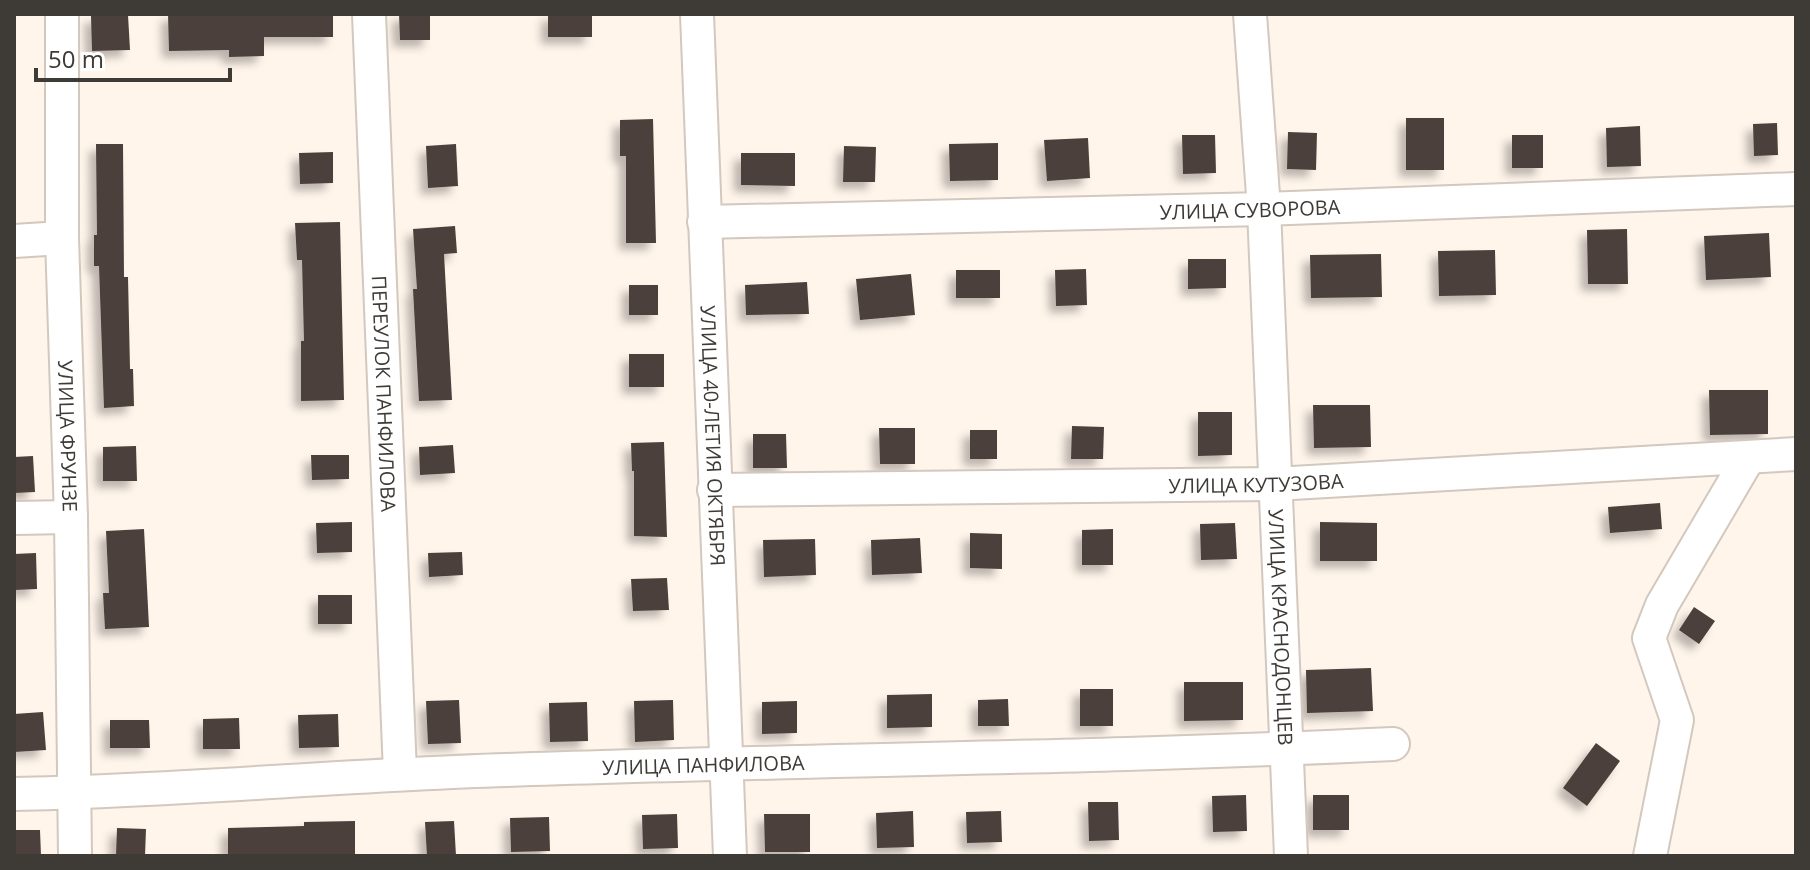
<svg xmlns="http://www.w3.org/2000/svg" width="1810" height="870" font-family="'Open Sans',sans-serif">
<style>
.building{fill:#4b403b;filter:url(#shadow)}
.lines{fill:none;stroke-linecap:round;stroke-linejoin:round}
.minor-casing{stroke:#d2c8be;stroke-width:36}
.minor{stroke:#fff;stroke-width:32}
.labels{text-anchor:middle;dominant-baseline:central;stroke-width:8;stroke-linejoin:round;paint-order:stroke}
.street-label{font-size:20px;fill:#3e3a36;stroke:#fff}
</style>
<defs>
<filter id="shadow"><feDropShadow dx="-7" dy="7" stdDeviation="4" flood-color="#0004"/></filter>
</defs>
<rect width="100%" height="100%" fill="#fff5eb"/>
<path class="building" d="M 168,14 L 333,14 L 333,37 L 264,37 L 264,56 L 229,57 L 229,50 L 169,51 Z
M 399,14 L 430,14 L 430,40 L 400,40 Z
M 548,14 L 592,14 L 592,37 L 548,37 Z
M 128,15 L 130,50 L 92,51 L 91,16 Z
M 1406,118 L 1444,118 L 1444,170 L 1406,170 Z
M 653,119 L 656,243 L 626,243 L 626,156 L 620,156 L 620,120 Z
M 1777,123 L 1778,155 L 1754,156 L 1753,124 Z
M 1640,126 L 1641,166 L 1607,167 L 1606,128 Z
M 1288,132 L 1317,133 L 1316,170 L 1287,169 Z
M 1182,135 L 1215,135 L 1216,173 L 1183,174 Z
M 1512,135 L 1543,135 L 1543,168 L 1512,168 Z
M 1088,138 L 1090,178 L 1047,181 L 1044,140 Z
M 998,143 L 998,180 L 950,181 L 949,144 Z
M 96,144 L 123,144 L 124,277 L 128,277 L 130,369 L 133,369 L 134,406 L 104,408 L 99,266 L 94,266 L 94,235 L 97,235 Z
M 456,144 L 458,186 L 428,188 L 426,146 Z
M 844,146 L 876,147 L 875,182 L 843,182 Z
M 333,152 L 333,183 L 300,184 L 299,153 Z
M 741,153 L 795,153 L 795,186 L 741,185 Z
M 340,222 L 344,400 L 301,401 L 301,341 L 304,341 L 302,260 L 297,260 L 295,223 Z
M 455,226 L 457,253 L 444,254 L 452,400 L 419,401 L 413,289 L 417,289 L 413,229 Z
M 1627,229 L 1628,284 L 1588,284 L 1587,230 Z
M 1769,233 L 1771,277 L 1706,280 L 1704,236 Z
M 1495,250 L 1496,295 L 1439,296 L 1438,251 Z
M 1381,254 L 1382,297 L 1311,298 L 1310,255 Z
M 1188,259 L 1226,259 L 1226,288 L 1188,289 Z
M 1086,269 L 1087,305 L 1056,306 L 1055,270 Z
M 956,270 L 1000,270 L 1000,298 L 956,298 Z
M 911,274 L 915,315 L 860,320 L 856,279 Z
M 807,282 L 809,314 L 746,315 L 745,285 Z
M 629,285 L 658,285 L 658,315 L 629,315 Z
M 629,354 L 664,354 L 664,387 L 629,387 Z
M 1709,390 L 1768,390 L 1768,434 L 1710,435 Z
M 1313,405 L 1370,405 L 1371,447 L 1314,448 Z
M 1198,412 L 1232,412 L 1232,455 L 1198,456 Z
M 1072,426 L 1104,427 L 1103,459 L 1071,459 Z
M 879,428 L 915,428 L 915,464 L 880,464 Z
M 970,430 L 997,430 L 997,459 L 970,459 Z
M 753,434 L 786,434 L 787,468 L 753,468 Z
M 664,442 L 667,537 L 634,536 L 634,471 L 632,471 L 631,443 Z
M 453,445 L 455,473 L 420,475 L 419,447 Z
M 136,446 L 137,481 L 103,481 L 103,447 Z
M 311,455 L 349,455 L 349,479 L 312,480 Z
M 33,456 L 35,492 L 14,493 L 14,457 Z
M 1660,503 L 1662,529 L 1610,533 L 1608,507 Z
M 352,522 L 352,552 L 317,553 L 316,523 Z
M 1320,522 L 1377,523 L 1377,561 L 1320,561 Z
M 1235,523 L 1237,559 L 1201,560 L 1200,524 Z
M 144,529 L 149,627 L 105,629 L 103,593 L 109,593 L 106,531 Z
M 1113,529 L 1113,565 L 1082,565 L 1082,530 Z
M 970,533 L 1002,534 L 1002,569 L 970,568 Z
M 920,538 L 922,573 L 872,575 L 871,540 Z
M 815,539 L 816,575 L 764,577 L 763,540 Z
M 462,552 L 463,575 L 429,577 L 428,553 Z
M 36,553 L 37,589 L 14,590 L 14,554 Z
M 667,578 L 669,610 L 633,611 L 631,579 Z
M 318,595 L 352,595 L 352,624 L 318,624 Z
M 1694,607 L 1715,621 L 1699,644 L 1679,630 Z
M 1371,668 L 1373,711 L 1307,713 L 1306,670 Z
M 1184,682 L 1243,682 L 1243,720 L 1184,721 Z
M 1080,689 L 1113,689 L 1113,726 L 1080,726 Z
M 932,694 L 932,727 L 887,728 L 887,695 Z
M 1008,699 L 1009,726 L 978,726 L 978,700 Z
M 459,700 L 461,743 L 428,744 L 426,701 Z
M 673,700 L 674,740 L 635,742 L 634,701 Z
M 797,701 L 797,733 L 762,734 L 762,702 Z
M 587,702 L 588,741 L 550,742 L 549,703 Z
M 43,712 L 46,750 L 14,752 L 14,714 Z
M 338,714 L 339,747 L 299,748 L 298,715 Z
M 239,718 L 240,749 L 203,749 L 203,719 Z
M 110,720 L 149,720 L 150,748 L 110,748 Z
M 1596,743 L 1620,761 L 1587,806 L 1563,788 Z
M 1246,795 L 1247,831 L 1213,832 L 1212,796 Z
M 1313,795 L 1349,795 L 1349,830 L 1313,830 Z
M 1088,802 L 1118,802 L 1119,840 L 1089,841 Z
M 913,811 L 914,847 L 877,848 L 876,813 Z
M 1001,811 L 1002,842 L 967,843 L 966,812 Z
M 677,814 L 678,848 L 643,849 L 642,815 Z
M 764,814 L 810,814 L 810,852 L 765,852 Z
M 549,817 L 550,851 L 511,852 L 510,818 Z
M 355,821 L 355,856 L 228,856 L 228,828 L 304,826 L 304,822 Z
M 454,821 L 456,856 L 427,856 L 425,822 Z
M 117,828 L 146,829 L 145,856 L 116,856 Z
M 14,830 L 40,830 L 41,856 L 14,856 Z"/>
<g class="lines">
<defs>
<g id="minor">
<path id="s1" d="M 62,14 L 62,238 L 71,517 L 75,856"/>
<path id="s2" d="M 369,14 L 400,773"/>
<path id="s3" d="M 697,14 L 730,856"/>
<path id="s4" d="M 1250,14 L 1264,209 L 1291,856"/>
<path id="s5" d="M 704,222 L 1264,209 L 1796,189"/>
<path d="M 14,241 L 62,238"/>
<path id="s6" d="M 714,490 L 1275,484 L 1796,454"/>
<path d="M 14,518 L 71,517"/>
<path id="s7" d="M 14,794 C 178,791 342,775 506,770 C 801,760 1097,758 1393,744"/>
<path d="M 1650,856 L 1677,720 L 1649,638 L 1662,605 L 1749,457"/>
</g>
</defs>
<use href="#minor" class="minor-casing"/>
<use href="#minor" class="minor"/>
</g>
<g class="labels">
<g class="street-label">
<text stroke="none"><textPath href="#s5" startOffset="546">УЛИЦА СУВОРОВА</textPath></text>
<text stroke="none"><textPath href="#s2" startOffset="380">ПЕРЕУЛОК ПАНФИЛОВА</textPath></text>
<text stroke="none"><textPath href="#s1" startOffset="422">УЛИЦА ФРУНЗЕ</textPath></text>
<text stroke="none"><textPath href="#s3" startOffset="422">УЛИЦА 40-ЛЕТИЯ ОКТЯБРЯ</textPath></text>
<text stroke="none"><textPath href="#s6" startOffset="542">УЛИЦА КУТУЗОВА</textPath></text>
<text stroke="none"><textPath href="#s4" startOffset="614">УЛИЦА КРАСНОДОНЦЕВ</textPath></text>
<text stroke="none"><textPath href="#s7" startOffset="690">УЛИЦА ПАНФИЛОВА</textPath></text>
</g>
</g>
<rect width="1810" height="870" fill="none" stroke="#3e3a36" stroke-width="32"/>
<path d="M36 68v12h194v-12" fill="none" stroke="#3e3a36" stroke-width="4"/>
<text x="48" y="68" font-size="24" fill="#3e3a36" stroke="#ffffff" stroke-width="6" paint-order="stroke">50 m</text>
</svg>
